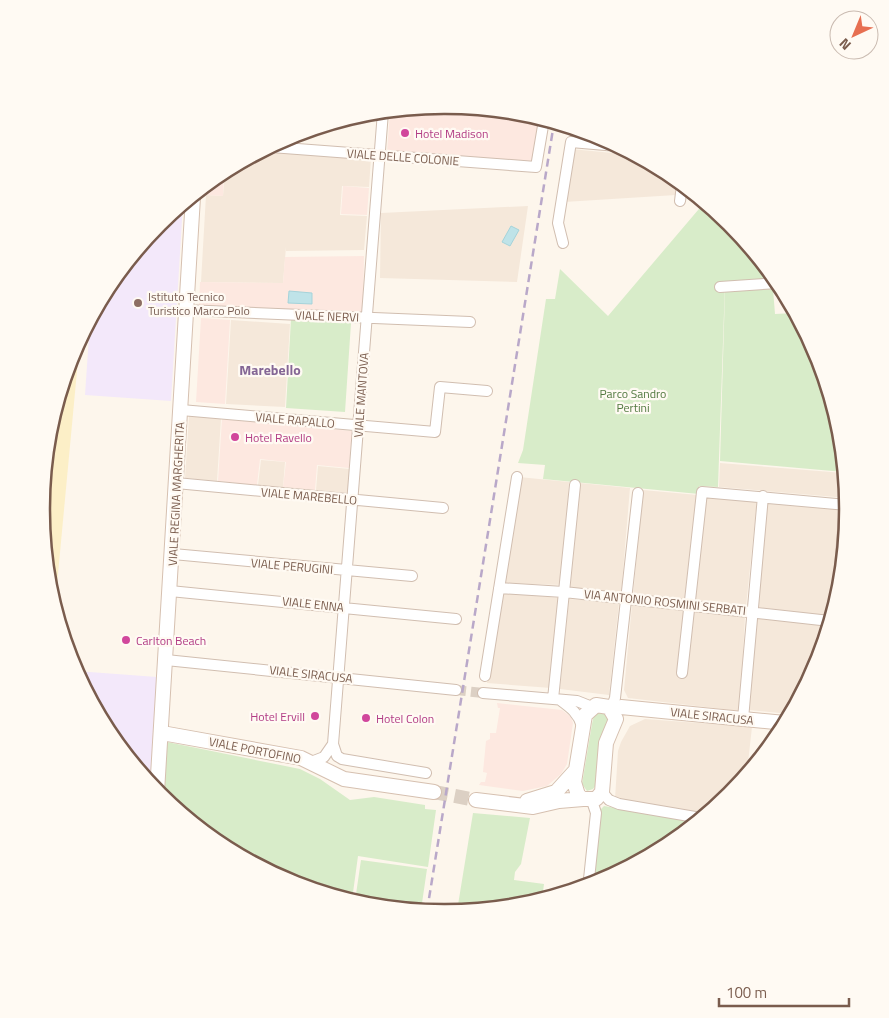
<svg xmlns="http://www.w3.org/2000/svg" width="889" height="1018" font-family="'Titillium Web',sans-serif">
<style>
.residential{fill:#f5e8da}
.commercial{fill:#fde8e0}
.education{fill:#f3e8fa}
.green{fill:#d8ecc9}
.sand{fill:#fcefc7}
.water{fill:#bfe3e8;stroke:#a5d3da}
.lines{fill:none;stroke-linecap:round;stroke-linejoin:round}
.street-tunnel{stroke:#dcd0c4;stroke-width:10;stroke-dasharray:10 5;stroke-linecap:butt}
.secondary-tunnel{stroke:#dcd0c4;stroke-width:14;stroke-dasharray:14 7;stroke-linecap:butt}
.street-casing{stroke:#d1beb0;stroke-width:12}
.secondary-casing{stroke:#d6c0b0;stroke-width:16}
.street{stroke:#fff;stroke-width:10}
.secondary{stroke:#fff;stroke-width:14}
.rail{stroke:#b9a8c9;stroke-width:2.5;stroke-dasharray:8 5;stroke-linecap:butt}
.hotel-dot{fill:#d1479c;stroke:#fffaf3;stroke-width:2}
.education-dot{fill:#8d6e63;stroke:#fffaf3;stroke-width:2}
.labels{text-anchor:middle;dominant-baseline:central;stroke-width:4.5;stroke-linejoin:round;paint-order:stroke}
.hotel-label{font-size:12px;fill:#b23c85;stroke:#fffaf3;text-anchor:start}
.street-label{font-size:12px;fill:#7a5c4d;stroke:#fffaf3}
.education-label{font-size:12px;fill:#785e54;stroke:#fffaf3;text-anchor:start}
.park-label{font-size:12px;fill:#537a41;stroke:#fffaf3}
.neighbourhood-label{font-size:14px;font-weight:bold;fill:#846695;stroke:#fffaf3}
.rim{fill:none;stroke:#7a5c4d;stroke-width:2.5}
</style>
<rect width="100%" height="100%" fill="#fdf6ec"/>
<path class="residential" d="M 571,128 L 599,137 L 607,141 L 569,138 Z
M 571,149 L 634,155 L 677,181 L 676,195 L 564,202 Z
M 263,151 L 371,158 L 369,187 L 342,186 L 340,215 L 367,216 L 364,250 L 286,251 L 286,247 L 283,283 L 201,282 L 206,195 L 223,196 L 225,171 Z
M 528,206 L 517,282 L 380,278 L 381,213 Z
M 231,320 L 290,324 L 285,407 L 226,404 Z
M 189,416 L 221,419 L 217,481 L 185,478 Z
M 261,460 L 285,462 L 283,487 L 258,485 Z
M 720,463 L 844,473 L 847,498 L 719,487 Z
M 318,466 L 350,469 L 348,493 L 316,490 Z
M 519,477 L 569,482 L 562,585 L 502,583 Z
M 580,483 L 630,488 L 621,595 L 570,591 Z
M 643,490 L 698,495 L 687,602 L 633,596 Z
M 705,497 L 757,500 L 746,607 L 695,602 Z
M 767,501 L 840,508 L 832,616 L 755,607 Z
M 501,592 L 559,598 L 551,688 L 487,683 Z
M 569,599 L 619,603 L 609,695 L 560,689 Z
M 632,605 L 745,617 L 740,711 L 628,698 L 624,690 Z
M 755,617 L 829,625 L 817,664 L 790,714 L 749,710 Z
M 645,719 L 752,727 L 747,772 L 729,794 L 705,814 L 615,799 L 618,751 L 621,742 L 630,726 Z"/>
<path class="commercial" d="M 445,106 L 523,114 L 542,119 L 535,162 L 387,152 L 390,111 Z
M 224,172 L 223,196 L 206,195 L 206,186 Z
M 343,186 L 369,188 L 367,215 L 341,214 Z
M 364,256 L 363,314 L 199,305 L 200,282 L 283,283 L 285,257 Z
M 201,318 L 230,320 L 225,404 L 196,402 Z
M 222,419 L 352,431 L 349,468 L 317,465 L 315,490 L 283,487 L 286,462 L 260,459 L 257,485 L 218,481 Z
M 497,703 L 562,710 L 571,717 L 573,723 L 567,764 L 561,774 L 547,786 L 523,791 L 479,785 L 481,782 L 485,782 L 487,773 L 483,772 L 486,741 L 490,739 L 490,733 L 496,733 L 500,708 L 498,708 Z"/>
<path class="education" d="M 183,204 L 171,401 L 85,395 L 90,321 L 109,285 L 160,224 Z
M 76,671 L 157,677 L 153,786 L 109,733 Z"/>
<path class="green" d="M 704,203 L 730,224 L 777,281 L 725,284 L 718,487 L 699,486 L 699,494 L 543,479 L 545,465 L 518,463 L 523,450 L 546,299 L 555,299 L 560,269 L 608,316 Z
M 773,289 L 775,314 L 795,313 L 817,355 L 822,381 L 825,381 L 840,431 L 844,472 L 720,461 L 725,291 Z
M 291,319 L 351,323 L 345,412 L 286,408 Z
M 601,712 L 606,715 L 608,722 L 599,748 L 596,785 L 593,789 L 587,791 L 582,784 L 592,724 L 594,715 Z
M 167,742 L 300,769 L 320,779 L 350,800 L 374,797 L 425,805 L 425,809 L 436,810 L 428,867 L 358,856 L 352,900 L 290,881 L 220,844 L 164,798 Z
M 604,806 L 696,822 L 668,844 L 593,883 L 599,811 Z
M 473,813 L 530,818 L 521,864 L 515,872 L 514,880 L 544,884 L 542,899 L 523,905 L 457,911 Z
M 361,860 L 427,869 L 421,910 L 366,904 L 355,901 Z"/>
<path class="sand" d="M 80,339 L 55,606 C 31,528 42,411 80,339 Z"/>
<path class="water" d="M 511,226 L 519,230 L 510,246 L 502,242 Z
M 289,291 L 312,293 L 312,304 L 288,303 Z"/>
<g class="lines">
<path class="street-tunnel" d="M 456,690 L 483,693"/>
<path class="secondary-tunnel" d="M 434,792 L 476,800"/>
<defs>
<path id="street" d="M 271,147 L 536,167 L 544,120
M 680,201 L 682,185
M 563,243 L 558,223 L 571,142 L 617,146
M 720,287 L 778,283
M 185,310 L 470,322
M 181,410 L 435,432 L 440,387 L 487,391
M 176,483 L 443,508
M 173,554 L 412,576
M 499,588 L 564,592 L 830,621
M 170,591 L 456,619
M 838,594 L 845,505
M 166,660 L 456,690
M 682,673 L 702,492 L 847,505
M 485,676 L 517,477
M 483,693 L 577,701 L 592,707
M 553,699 L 575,485
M 560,700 C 571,708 578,713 582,726
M 611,709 L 615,698 L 638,493
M 743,719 L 763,496
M 333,744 L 337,756 L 342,759 L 426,773
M 311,762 L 324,757 L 333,744 L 383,112
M 602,792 L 609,800 L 619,804 L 701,818
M 589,879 L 596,813 L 592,801"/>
<path id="secondary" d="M 596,705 L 609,707 L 616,719 L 606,743 L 602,792 L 596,799 L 583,799 L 578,795 L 574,782 L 585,715 Z
M 613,710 L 621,707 L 785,723
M 162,733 L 301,758 L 344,779 L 434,792
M 157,792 L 193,197
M 476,800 L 533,807 L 559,801 L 583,799
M 527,801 L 556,792 L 575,771"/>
</defs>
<use href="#street" class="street-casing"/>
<use href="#secondary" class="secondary-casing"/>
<use href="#street" class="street"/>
<use href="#secondary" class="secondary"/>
<path class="rail" d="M 427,911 L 554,123"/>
</g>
<g class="hotel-dot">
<circle cx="405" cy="133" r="5"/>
<circle cx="235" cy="437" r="5"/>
<circle cx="126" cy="640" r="5"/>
<circle cx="315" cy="716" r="5"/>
<circle cx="366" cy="718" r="5"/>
</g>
<circle class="education-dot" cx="138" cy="303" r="5"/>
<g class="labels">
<g class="hotel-label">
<text x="415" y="133">Hotel Madison</text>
<text x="245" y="437">Hotel Ravello</text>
<text x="136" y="640">Carlton Beach</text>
<text x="305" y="716" text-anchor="end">Hotel Ervill</text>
<text x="376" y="718">Hotel Colon</text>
</g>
<g class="street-label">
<text transform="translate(403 157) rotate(4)">VIALE DELLE COLONIE</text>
<text transform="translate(327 316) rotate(2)">VIALE NERVI</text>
<text transform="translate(361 395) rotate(-86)">VIALE MANTOVA</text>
<text transform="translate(295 420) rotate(5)">VIALE RAPALLO</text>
<text transform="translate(176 494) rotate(-87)">VIALE REGINA MARGHERITA</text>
<text transform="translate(309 496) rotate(5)">VIALE MAREBELLO</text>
<text transform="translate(292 566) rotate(5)">VIALE PERUGINI</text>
<text transform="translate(665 602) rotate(6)">VIA ANTONIO ROSMINI SERBATI</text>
<text transform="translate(313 604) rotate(6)">VIALE ENNA</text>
<text transform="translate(311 674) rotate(6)">VIALE SIRACUSA</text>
<text transform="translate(712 716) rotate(6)">VIALE SIRACUSA</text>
<text transform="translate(255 750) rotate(11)">VIALE PORTOFINO</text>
</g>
<g class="education-label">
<text x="148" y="296">Istituto Tecnico<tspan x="148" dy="14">Turistico Marco Polo</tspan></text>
</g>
<g class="park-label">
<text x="633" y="393">Parco Sandro<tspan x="633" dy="14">Pertini</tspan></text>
</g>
<g class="neighbourhood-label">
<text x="270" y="369">Marebello</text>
</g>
</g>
<path d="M0 0H889V1018H0ZM444 114H445A394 394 0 0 1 839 508V510A394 394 0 0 1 445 904H444A394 394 0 0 1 50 510V508A394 394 0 0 1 444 114Z" fill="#fffaf3" fill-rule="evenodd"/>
<path class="rim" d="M444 114H445A394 394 0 0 1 839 508V510A394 394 0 0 1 445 904H444A394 394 0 0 1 50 510V508A394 394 0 0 1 444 114Z"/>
<g transform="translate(854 35) rotate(224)"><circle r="24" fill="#fffaf3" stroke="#cabbb1"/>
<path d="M0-4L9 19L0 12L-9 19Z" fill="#e76f51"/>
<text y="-8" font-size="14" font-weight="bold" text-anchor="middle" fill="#7a5c4d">N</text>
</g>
<path d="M719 998v8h130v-8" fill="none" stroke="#7a5c4d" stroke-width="2.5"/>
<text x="726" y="998" font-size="15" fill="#7a5c4d" stroke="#fffaf3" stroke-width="4" paint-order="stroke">100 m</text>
</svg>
